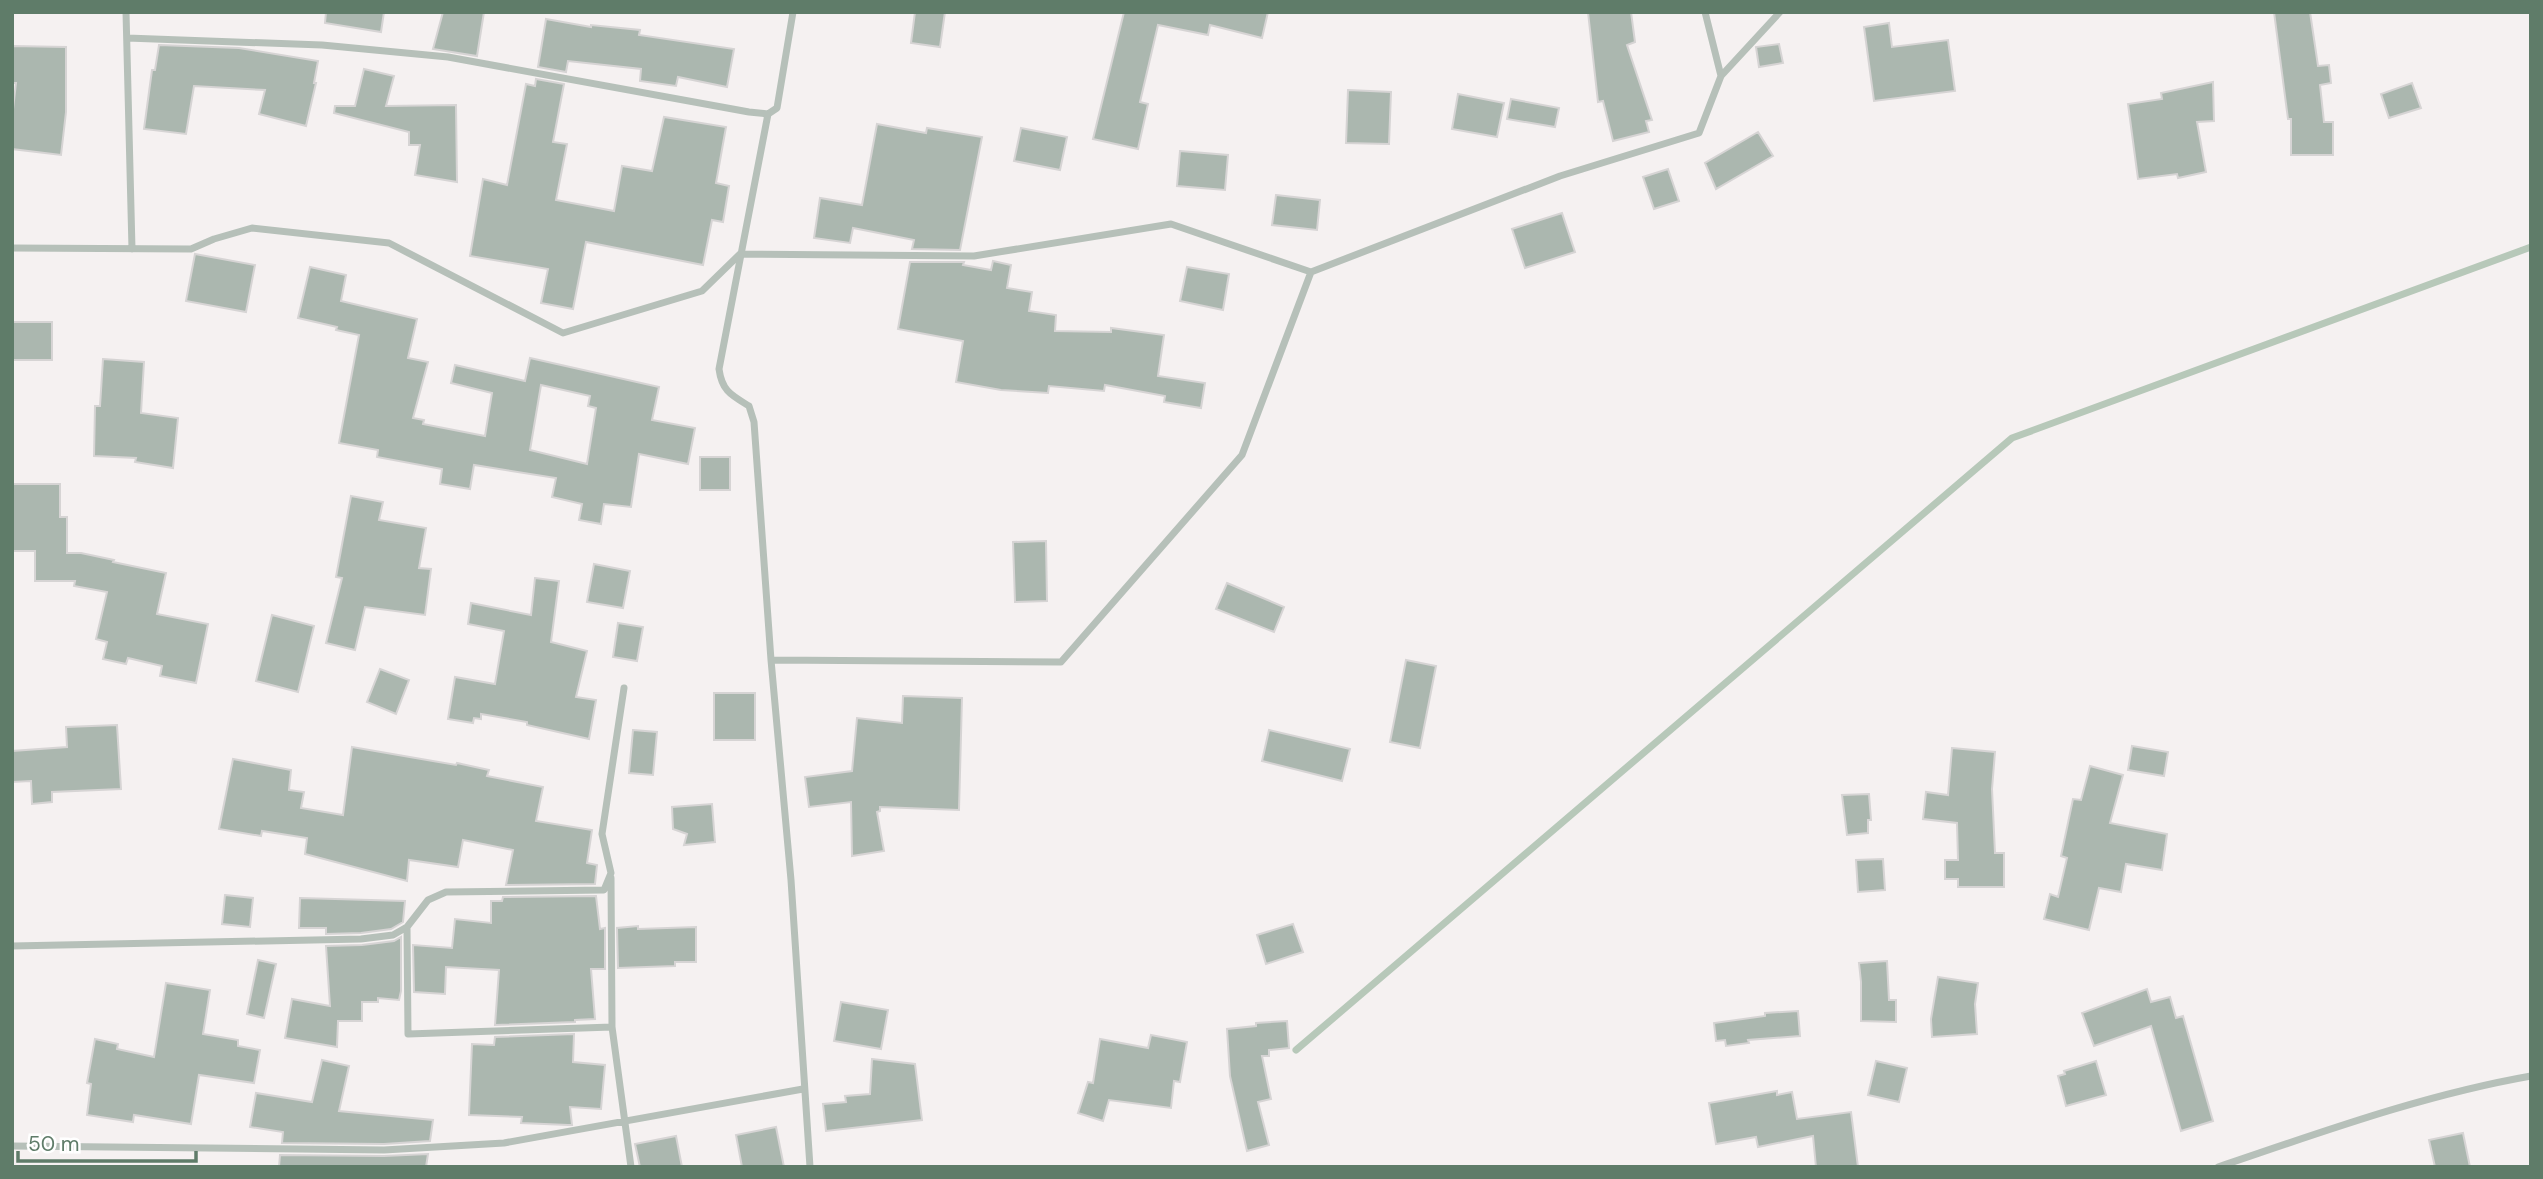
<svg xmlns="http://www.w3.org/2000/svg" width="2543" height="1179" font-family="'DM Sans',sans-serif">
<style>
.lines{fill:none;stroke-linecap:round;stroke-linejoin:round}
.stream{stroke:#b7c8b9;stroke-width:7}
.building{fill:#abb7af;stroke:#d6d4d4;stroke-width:2;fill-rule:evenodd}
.minor{stroke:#b6c0b9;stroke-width:7}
</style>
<rect width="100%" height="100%" fill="#f5f1f1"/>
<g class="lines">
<path class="stream" d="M 1296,1050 L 2012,438 L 2531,247"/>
</g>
<path class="building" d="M 326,12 L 384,12 L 381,32 L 325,23 Z
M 443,12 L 484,12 L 477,56 L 433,49 Z
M 915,12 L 945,12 L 940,47 L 911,43 Z
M 1124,12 L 1268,12 L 1262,38 L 1210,25 L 1208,35 L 1158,25 L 1140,102 L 1148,104 L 1138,149 L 1093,139 Z
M 1588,12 L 1631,12 L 1635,42 L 1627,45 L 1652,120 L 1646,121 L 1649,132 L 1613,141 L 1603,101 L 1598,102 Z
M 2274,12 L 2310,12 L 2318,66 L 2329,65 L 2331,83 L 2320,85 L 2324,122 L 2333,122 L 2333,155 L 2291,155 L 2291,119 L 2288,119 Z
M 546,19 L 591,27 L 591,25 L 640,30 L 639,35 L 734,49 L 727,87 L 678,77 L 676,86 L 640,81 L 641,69 L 568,61 L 566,72 L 538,67 Z
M 1889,23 L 1892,47 L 1948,40 L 1955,91 L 1874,101 L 1864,27 Z
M 1779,44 L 1783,63 L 1759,67 L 1756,47 Z
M 159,45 L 239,48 L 318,61 L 314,83 L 316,83 L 306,126 L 259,114 L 265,90 L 194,86 L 186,134 L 144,129 L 152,70 L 155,70 Z
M 12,46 L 66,47 L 66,112 L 61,155 L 12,149 L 12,118 L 16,83 L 12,83 Z
M 364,69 L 394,76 L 386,106 L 456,105 L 457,182 L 415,175 L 420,145 L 409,145 L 409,132 L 334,113 L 335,106 L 355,106 Z
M 536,79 L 564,84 L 553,142 L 567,144 L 556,200 L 614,211 L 622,166 L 652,171 L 664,117 L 726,127 L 716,183 L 729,186 L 723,222 L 712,220 L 703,265 L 586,242 L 573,309 L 541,303 L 548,269 L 470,256 L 483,179 L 507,185 L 526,84 L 535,86 Z
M 2213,82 L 2214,121 L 2197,122 L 2206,172 L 2178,178 L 2177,174 L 2138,179 L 2128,104 L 2162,99 L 2161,93 Z
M 2412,83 L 2421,108 L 2389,118 L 2381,94 Z
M 1348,90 L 1391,92 L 1389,144 L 1346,143 Z
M 1458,94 L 1504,103 L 1497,137 L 1452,129 Z
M 1511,99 L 1559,108 L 1555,127 L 1507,119 Z
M 877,124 L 926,133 L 927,128 L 982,137 L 960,250 L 912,249 L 914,240 L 853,228 L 850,243 L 814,238 L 820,198 L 862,205 Z
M 1021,128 L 1067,137 L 1060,170 L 1014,161 Z
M 1758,132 L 1773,156 L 1716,189 L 1705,163 Z
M 1180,151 L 1228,155 L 1225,190 L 1177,186 Z
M 1668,169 L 1679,201 L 1654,209 L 1643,177 Z
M 1276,195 L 1320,200 L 1317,230 L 1272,225 Z
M 1562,213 L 1575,252 L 1525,268 L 1512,229 Z
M 195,254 L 255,265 L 246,312 L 186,301 Z
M 993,261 L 1011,265 L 1007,288 L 1032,292 L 1029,311 L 1056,315 L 1055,331 L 1111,332 L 1111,328 L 1164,335 L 1158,376 L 1205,383 L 1201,408 L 1164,402 L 1165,396 L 1105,385 L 1104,391 L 1049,386 L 1048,393 L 1001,390 L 956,382 L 963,341 L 898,329 L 910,262 L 964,262 L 963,265 L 991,270 Z
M 310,267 L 346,275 L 341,301 L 417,319 L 408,358 L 428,362 L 413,418 L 424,420 L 423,424 L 485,436 L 492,393 L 451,383 L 455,365 L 525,381 L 530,358 L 659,387 L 652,420 L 695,428 L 688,464 L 639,454 L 631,507 L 604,504 L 601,524 L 579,520 L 582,504 L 552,497 L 556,478 L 474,465 L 470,489 L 440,484 L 442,469 L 377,457 L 378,450 L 339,443 L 359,335 L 336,330 L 337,327 L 298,318 ZM 541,385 L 590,396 L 588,406 L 596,408 L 587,464 L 530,450 Z
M 1187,267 L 1229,274 L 1223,310 L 1180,301 Z
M 12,322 L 52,322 L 52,360 L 12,360 Z
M 103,359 L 144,362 L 141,413 L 178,418 L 173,468 L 135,462 L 136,458 L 94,456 L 95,406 L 100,406 Z
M 700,457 L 730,457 L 730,490 L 700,490 Z
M 12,484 L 60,484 L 60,517 L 67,517 L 67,553 L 81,553 L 114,560 L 113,562 L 166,573 L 157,614 L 208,624 L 196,683 L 160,676 L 162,666 L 128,658 L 126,664 L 103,659 L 107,642 L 96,639 L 107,592 L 74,586 L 75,581 L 35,581 L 35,551 L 12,551 Z
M 351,496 L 383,502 L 379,520 L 426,528 L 419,568 L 431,569 L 425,615 L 365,607 L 355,650 L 326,643 L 342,578 L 336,577 Z
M 1046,541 L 1047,601 L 1015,602 L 1013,542 Z
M 594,564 L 630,571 L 623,608 L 587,602 Z
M 535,578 L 559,581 L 551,642 L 587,651 L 576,697 L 596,700 L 589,739 L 527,725 L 527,722 L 481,714 L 481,719 L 474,718 L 473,723 L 448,719 L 455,677 L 495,684 L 504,631 L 468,624 L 471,603 L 531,615 Z
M 1227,583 L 1284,607 L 1274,632 L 1216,609 Z
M 272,615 L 314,626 L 298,692 L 256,681 Z
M 618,623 L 643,627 L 637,661 L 613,657 Z
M 1406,660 L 1436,666 L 1420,748 L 1390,742 Z
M 380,669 L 409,680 L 396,714 L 367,702 Z
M 714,693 L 755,693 L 755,740 L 714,740 Z
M 903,696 L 962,698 L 959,810 L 880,807 L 880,811 L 877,812 L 884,851 L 852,856 L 851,802 L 809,807 L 805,777 L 852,771 L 857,718 L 902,723 Z
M 117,725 L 121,789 L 52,792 L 52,802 L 32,804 L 31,781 L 12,782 L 12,751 L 67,747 L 66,727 Z
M 633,730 L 657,732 L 653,775 L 629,773 Z
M 1269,730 L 1350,749 L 1342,781 L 1262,761 Z
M 2132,746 L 2168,752 L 2164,776 L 2128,770 Z
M 352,747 L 456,765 L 457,763 L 489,770 L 487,776 L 543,787 L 536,821 L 592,830 L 587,863 L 597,865 L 595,884 L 506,885 L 513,850 L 463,840 L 458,867 L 409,860 L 407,881 L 305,854 L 307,838 L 262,831 L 261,836 L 219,829 L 233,759 L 291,770 L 289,790 L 304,792 L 301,808 L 343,815 Z
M 1952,748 L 1995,752 L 1992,789 L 1995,853 L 2004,853 L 2004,887 L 1958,887 L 1958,879 L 1945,879 L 1945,860 L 1958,860 L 1957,823 L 1923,819 L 1926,792 L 1948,795 Z
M 2090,766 L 2123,775 L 2110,823 L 2167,834 L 2162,870 L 2126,864 L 2121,892 L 2099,888 L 2089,930 L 2044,919 L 2050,894 L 2058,897 L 2067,858 L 2061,856 L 2073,799 L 2081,800 Z
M 1869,794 L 1871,820 L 1868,820 L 1868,833 L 1847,835 L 1842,795 Z
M 712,804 L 715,842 L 684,845 L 687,834 L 673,829 L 672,807 Z
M 1883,859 L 1885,890 L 1858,892 L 1856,860 Z
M 225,895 L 253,898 L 250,927 L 222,924 Z
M 596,896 L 600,929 L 605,928 L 605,969 L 591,969 L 595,1019 L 575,1020 L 575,1022 L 495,1025 L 499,970 L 446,967 L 445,994 L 414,992 L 413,945 L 452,948 L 455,919 L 491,923 L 491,901 L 502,901 L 503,897 Z
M 300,898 L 405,901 L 403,922 L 391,929 L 361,933 L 326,934 L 326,928 L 299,928 Z
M 1293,924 L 1303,952 L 1266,964 L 1257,935 Z
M 638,926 L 638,929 L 696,927 L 696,962 L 675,962 L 675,966 L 618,968 L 617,928 Z
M 401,937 L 401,991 L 399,1000 L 378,998 L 378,1002 L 362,1002 L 362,1021 L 338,1021 L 337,1047 L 285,1038 L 292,999 L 330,1006 L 326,946 L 362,945 L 394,941 Z
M 258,960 L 276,964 L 264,1018 L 247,1014 Z
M 1887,961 L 1889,1000 L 1896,1000 L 1896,1022 L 1861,1021 L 1861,982 L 1859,963 Z
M 1938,977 L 1978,983 L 1975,1004 L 1977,1034 L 1932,1037 L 1931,1019 Z
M 166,983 L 210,990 L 203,1034 L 238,1040 L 238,1046 L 260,1050 L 254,1083 L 199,1075 L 191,1124 L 134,1115 L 133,1122 L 87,1115 L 91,1084 L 87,1083 L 95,1039 L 118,1044 L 117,1049 L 154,1057 Z
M 2147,989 L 2151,1002 L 2170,997 L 2176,1018 L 2183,1016 L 2213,1121 L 2181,1131 L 2151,1026 L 2094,1046 L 2082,1013 Z
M 841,1002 L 888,1010 L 881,1049 L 834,1041 Z
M 1798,1011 L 1800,1036 L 1748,1040 L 1749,1043 L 1726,1046 L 1725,1040 L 1716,1041 L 1714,1023 L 1765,1016 L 1765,1013 Z
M 1287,1021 L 1289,1048 L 1269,1050 L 1269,1056 L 1262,1056 L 1271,1099 L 1258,1102 L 1269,1145 L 1247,1151 L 1230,1076 L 1227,1029 L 1256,1026 L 1256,1023 Z
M 574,1034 L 573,1062 L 605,1065 L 601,1109 L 570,1107 L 572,1125 L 568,1125 L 521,1123 L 522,1117 L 469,1115 L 472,1044 L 494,1045 L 495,1037 Z
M 1151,1035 L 1187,1042 L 1180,1082 L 1174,1081 L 1171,1108 L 1109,1100 L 1103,1121 L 1078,1113 L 1088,1082 L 1093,1083 L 1100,1039 L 1148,1048 Z
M 872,1059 L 915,1064 L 922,1120 L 826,1131 L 823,1104 L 846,1102 L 845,1096 L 870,1094 Z
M 322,1060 L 349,1066 L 339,1111 L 433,1120 L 430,1141 L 384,1144 L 282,1143 L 283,1132 L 250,1127 L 256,1093 L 312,1102 Z
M 1876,1061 L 1907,1068 L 1899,1102 L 1868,1095 Z
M 2096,1061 L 2106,1095 L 2066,1106 L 2058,1076 L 2065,1074 L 2064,1071 Z
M 1777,1091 L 1777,1095 L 1792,1092 L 1797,1119 L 1851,1112 L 1858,1167 L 1816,1167 L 1813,1136 L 1758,1147 L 1756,1137 L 1716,1144 L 1709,1103 Z
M 776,1127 L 784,1167 L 742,1167 L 736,1135 Z
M 2463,1133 L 2470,1167 L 2435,1167 L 2429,1140 Z
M 676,1136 L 682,1167 L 640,1167 L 635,1144 Z
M 428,1154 L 426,1167 L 279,1167 L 280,1155 L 384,1156 Z"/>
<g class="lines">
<path class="minor" d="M 126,12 L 132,249
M 1705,12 L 1721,76
M 127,38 L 322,45 L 448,57 L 749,112 L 768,114 L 777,108 L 793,12
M 768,114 L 719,369 C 722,391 731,395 749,406 L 754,422 L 771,660 L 791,880 L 810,1167
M 12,248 L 191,249 L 214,239 L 252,228 L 389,243 L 563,333 L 702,291 L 740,254 L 974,256 L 1171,224 L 1311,272
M 771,660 L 1061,662 L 1242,455 L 1311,272 L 1560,176 L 1699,133 L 1721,76 L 1780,12
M 611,878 L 612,1027 L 631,1167
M 407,927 L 408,1034 L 612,1027
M 12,946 L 361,939 L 393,935 L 407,927 L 428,900 L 446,892 L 604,890 L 611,873 L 602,834 L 624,688
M 12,1146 L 384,1150 L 504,1143 L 803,1089
M 2218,1167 C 2322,1132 2423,1095 2531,1076"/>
</g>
<rect width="2543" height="1179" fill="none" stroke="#5f7c69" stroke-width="28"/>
<path d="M18 1151v10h178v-10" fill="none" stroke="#5f7c69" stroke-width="3.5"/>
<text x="28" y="1151" font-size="21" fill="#5f7c69" stroke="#ffffff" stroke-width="5" paint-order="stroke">50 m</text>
</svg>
